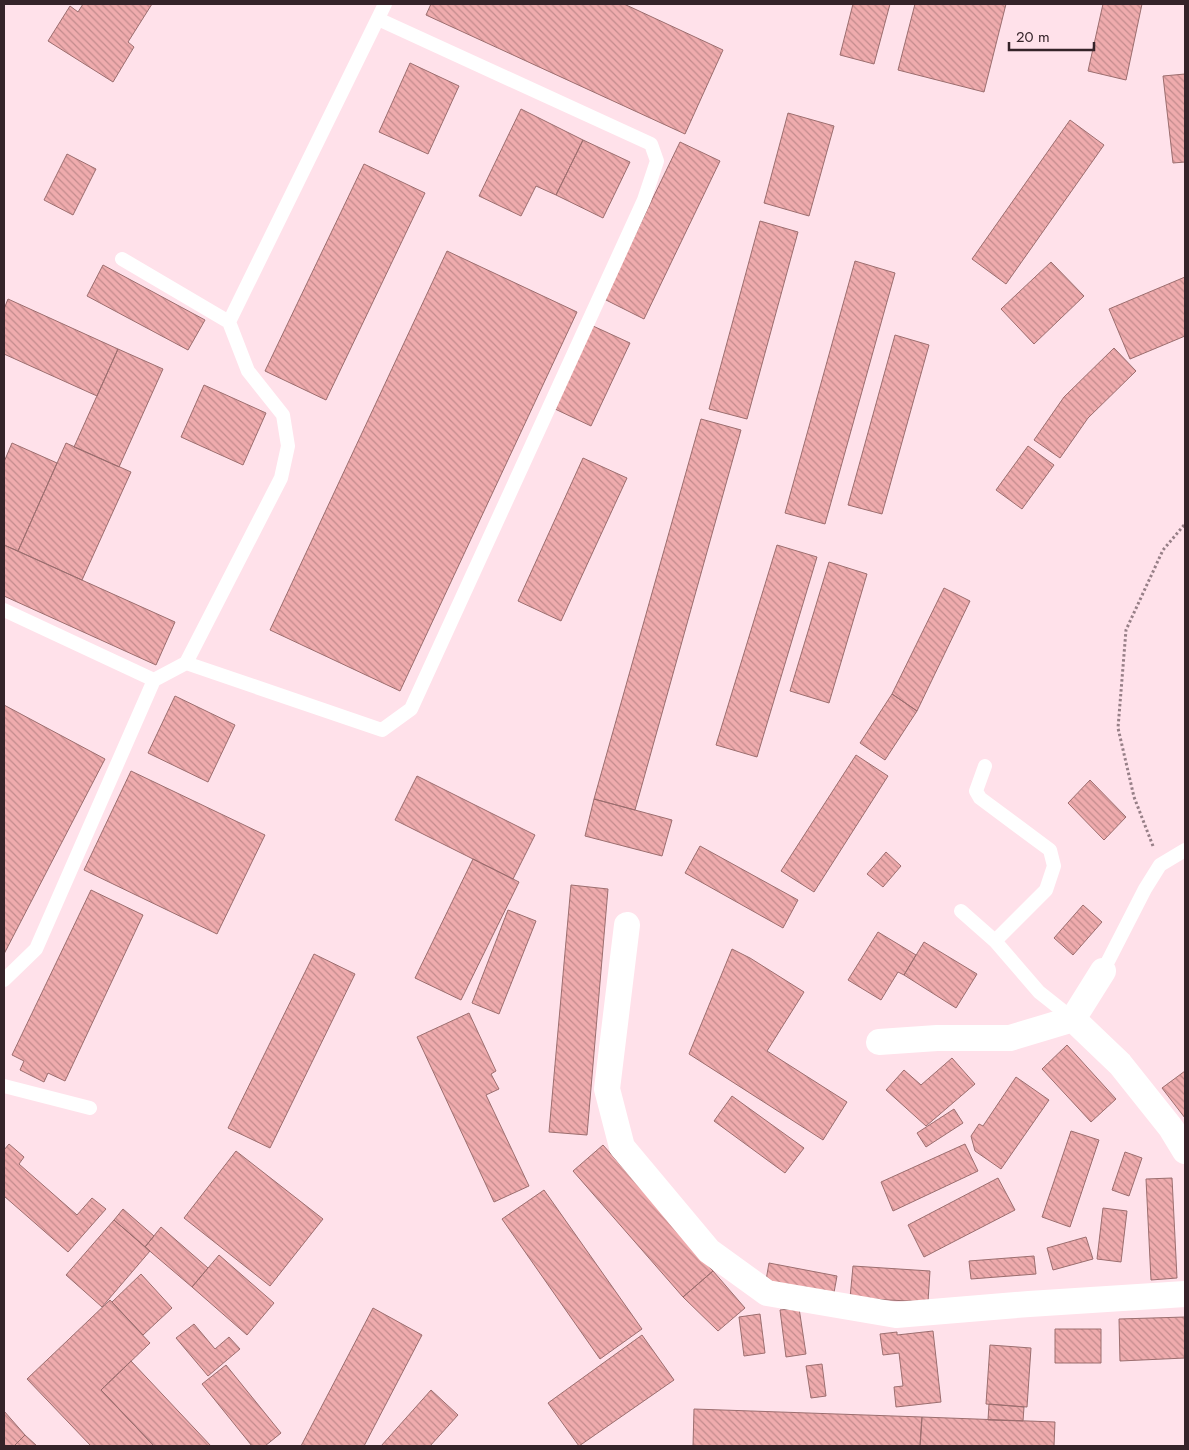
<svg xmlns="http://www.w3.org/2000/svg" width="1189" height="1450" font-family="Jost,sans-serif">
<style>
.building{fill:url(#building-back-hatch);stroke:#9c6e6f}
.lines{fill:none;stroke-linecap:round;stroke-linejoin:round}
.path{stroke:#977f87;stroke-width:3;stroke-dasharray:2.5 2.5;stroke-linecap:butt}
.lane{stroke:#fff;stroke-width:14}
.street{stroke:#fff;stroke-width:26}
</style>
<defs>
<pattern id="building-back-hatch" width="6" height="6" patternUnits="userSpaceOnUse" patternTransform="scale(1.25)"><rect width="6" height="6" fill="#efabad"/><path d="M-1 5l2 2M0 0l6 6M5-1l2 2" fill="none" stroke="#c28b8d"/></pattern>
</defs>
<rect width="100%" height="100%" fill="#ffe1ea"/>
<path class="building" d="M 83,4 L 152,4 L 128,42 L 134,47 L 113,82 L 48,41 L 70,6 L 78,12 Z
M 431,4 L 624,4 L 723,50 L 685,134 L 426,15 Z
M 853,4 L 890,4 L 874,64 L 840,55 Z
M 915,4 L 1006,4 L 984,92 L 898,70 Z
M 1103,4 L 1142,4 L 1126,80 L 1088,71 Z
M 410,63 L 459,86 L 428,154 L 379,132 Z
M 1185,74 L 1185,162 L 1173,163 L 1163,76 Z
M 521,109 L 583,140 L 556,195 L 536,186 L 521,216 L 479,196 Z
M 788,113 L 834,126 L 809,216 L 764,203 Z
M 1070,120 L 1104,145 L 1006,284 L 972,259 Z
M 583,140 L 630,162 L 603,218 L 556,195 Z
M 680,142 L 720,161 L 644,319 L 604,299 Z
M 67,154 L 96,169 L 73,215 L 44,200 Z
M 364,164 L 425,193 L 326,400 L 265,371 Z
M 760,221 L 798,232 L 747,419 L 709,409 Z
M 447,251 L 577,312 L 400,691 L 270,630 Z
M 855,261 L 895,273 L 825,524 L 785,513 Z
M 1051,262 L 1084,296 L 1034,344 L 1001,309 Z
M 103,265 L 205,320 L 188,350 L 87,296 Z
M 1185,277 L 1185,336 L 1130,359 L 1109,309 Z
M 8,299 L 118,349 L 97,396 L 4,354 L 4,309 Z
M 593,326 L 630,343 L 591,426 L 555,409 Z
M 895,335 L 929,345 L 882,514 L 848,505 Z
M 1114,348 L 1136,371 L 1088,418 L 1060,458 L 1034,440 L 1064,397 Z
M 118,349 L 163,369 L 119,467 L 74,447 Z
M 204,385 L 266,413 L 243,465 L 181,437 Z
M 701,419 L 741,430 L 635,810 L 594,799 Z
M 12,443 L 57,463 L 18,551 L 4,545 L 4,462 Z
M 66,443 L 131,472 L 82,580 L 18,551 Z
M 1028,446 L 1054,465 L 1022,509 L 996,490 Z
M 583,458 L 627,478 L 561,621 L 518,601 Z
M 4,545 L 175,622 L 156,665 L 4,596 Z
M 777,545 L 817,557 L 757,757 L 716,745 Z
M 829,562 L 867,574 L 829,703 L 790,691 Z
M 944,588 L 970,601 L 917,711 L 892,694 Z
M 892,694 L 917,711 L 885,760 L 860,743 Z
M 175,696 L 235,725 L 208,782 L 148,753 Z
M 4,705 L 105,759 L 4,954 Z
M 856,755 L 888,776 L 814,892 L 781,871 Z
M 131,771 L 265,835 L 217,934 L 84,870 Z
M 417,776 L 535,835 L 513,879 L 395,820 Z
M 1090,780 L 1126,817 L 1104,840 L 1068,803 Z
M 594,799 L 672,820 L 662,856 L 585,836 Z
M 700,846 L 798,900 L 783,928 L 685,873 Z
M 886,852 L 901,866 L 883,887 L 867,874 Z
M 473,859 L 519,882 L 461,1000 L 415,978 Z
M 571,885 L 608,889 L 587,1135 L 549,1132 Z
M 91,890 L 143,915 L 65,1081 L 48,1073 L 44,1082 L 20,1070 L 24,1061 L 12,1055 Z
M 1083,905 L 1102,922 L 1073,955 L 1054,938 Z
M 508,910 L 536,921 L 499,1014 L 472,1003 Z
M 878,932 L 916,955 L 904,975 L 898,972 L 881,1000 L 848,980 Z
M 924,942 L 977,974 L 956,1008 L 904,975 Z
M 732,949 L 750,958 L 804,992 L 767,1051 L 847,1102 L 823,1140 L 689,1054 Z
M 314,954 L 355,974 L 270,1148 L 228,1128 Z
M 469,1013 L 496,1071 L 491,1074 L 499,1089 L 486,1095 L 529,1186 L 494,1202 L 417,1037 Z
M 1067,1045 L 1116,1099 L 1091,1122 L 1042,1069 Z
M 952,1058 L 975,1084 L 926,1126 L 886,1090 L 904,1070 L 921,1085 Z
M 1185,1071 L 1185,1118 L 1162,1088 Z
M 1016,1077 L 1049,1100 L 1001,1169 L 975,1151 L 971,1136 L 979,1124 L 983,1126 Z
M 732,1096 L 804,1148 L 785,1173 L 714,1121 Z
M 954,1109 L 963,1123 L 926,1147 L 917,1133 Z
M 1071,1131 L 1099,1140 L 1070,1227 L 1042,1217 Z
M 9,1144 L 24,1157 L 19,1164 L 77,1215 L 92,1198 L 106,1209 L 68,1252 L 4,1196 L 4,1150 Z
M 965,1144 L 978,1171 L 893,1211 L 881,1182 Z
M 603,1145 L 713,1271 L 683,1297 L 573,1171 Z
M 236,1151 L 323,1219 L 270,1286 L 184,1218 Z
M 1125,1152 L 1142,1158 L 1129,1196 L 1112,1190 Z
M 998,1178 L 1015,1210 L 924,1257 L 908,1225 Z
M 1172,1178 L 1177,1278 L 1151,1280 L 1146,1179 Z
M 544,1190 L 642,1329 L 600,1359 L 502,1219 Z
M 1103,1208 L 1127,1211 L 1121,1262 L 1097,1259 Z
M 123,1209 L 154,1236 L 145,1247 L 114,1220 Z
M 114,1220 L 150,1251 L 102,1307 L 66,1275 Z
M 161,1227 L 208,1268 L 192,1287 L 145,1247 Z
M 1086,1237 L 1093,1259 L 1053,1270 L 1047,1248 Z
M 219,1255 L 274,1303 L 247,1335 L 192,1287 Z
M 1034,1256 L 1036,1274 L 971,1279 L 969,1261 Z
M 769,1263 L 837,1276 L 833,1298 L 765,1286 Z
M 853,1266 L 930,1271 L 928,1302 L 850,1298 Z
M 713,1271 L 745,1308 L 718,1331 L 683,1297 Z
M 141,1274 L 172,1308 L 143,1335 L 112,1302 Z
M 110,1300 L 150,1343 L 101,1390 L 154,1446 L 91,1446 L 27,1379 Z
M 373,1308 L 422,1335 L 364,1446 L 301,1446 Z
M 799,1308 L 806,1354 L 786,1357 L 780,1310 Z
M 760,1314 L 765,1353 L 744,1356 L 739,1317 Z
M 1185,1317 L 1185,1358 L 1120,1361 L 1119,1319 Z
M 194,1324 L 215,1349 L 229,1337 L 240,1349 L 208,1376 L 176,1338 Z
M 1055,1329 L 1101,1329 L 1101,1363 L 1055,1363 Z
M 933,1331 L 941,1402 L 896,1407 L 894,1387 L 903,1386 L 899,1353 L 883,1355 L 880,1334 L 897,1332 L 897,1335 Z
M 642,1335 L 674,1380 L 579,1446 L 548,1403 Z
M 990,1345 L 1031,1348 L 1027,1407 L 986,1404 Z
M 131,1361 L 211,1446 L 154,1446 L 101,1390 Z
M 822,1364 L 826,1396 L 811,1398 L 806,1366 Z
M 226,1365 L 281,1433 L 265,1446 L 252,1446 L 202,1384 Z
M 431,1390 L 458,1415 L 430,1446 L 381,1446 Z
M 989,1404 L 1024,1407 L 1023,1421 L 988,1420 Z
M 694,1409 L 922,1417 L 920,1446 L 693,1446 Z
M 4,1411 L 25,1435 L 14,1446 L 4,1446 Z
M 922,1417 L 1055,1422 L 1054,1446 L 920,1446 Z
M 25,1435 L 37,1446 L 14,1446 Z"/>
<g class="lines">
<path class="path" d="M 1153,846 L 1134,797 L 1118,728 L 1126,630 L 1163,550 L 1185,524"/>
<path class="lane" d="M 229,322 L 385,4
M 4,610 L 154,680
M 186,663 L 382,730 L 411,709 L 644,200 L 657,161 L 651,144 L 378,19
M 985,766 L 976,791 L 980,798 L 1050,850 L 1054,866 L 1046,890 L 995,941
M 961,911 L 995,941 L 1039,992 L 1073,1019
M 1103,971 L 1145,889 L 1160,865 L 1185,850
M 4,980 L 36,949 L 154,680 L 186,663 L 281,478 L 288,446 L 283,415 L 248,371 L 229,322 L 122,259
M 4,1086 L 90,1108"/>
<path class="street" d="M 627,925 L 607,1089 L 622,1147 L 709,1251 L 767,1293 L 896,1315 L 1029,1304 L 1185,1294
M 1103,971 L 1073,1019 L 1120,1064 L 1171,1128 L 1185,1151
M 879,1042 L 937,1038 L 1010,1038 L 1073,1019"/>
</g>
<rect width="1189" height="1450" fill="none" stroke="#352329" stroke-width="10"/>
<path d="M1009 42v8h85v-8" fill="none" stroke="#352329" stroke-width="2.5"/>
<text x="1016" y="42" font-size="15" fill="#352329" stroke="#ffe1ea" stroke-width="4" paint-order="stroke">20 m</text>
</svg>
